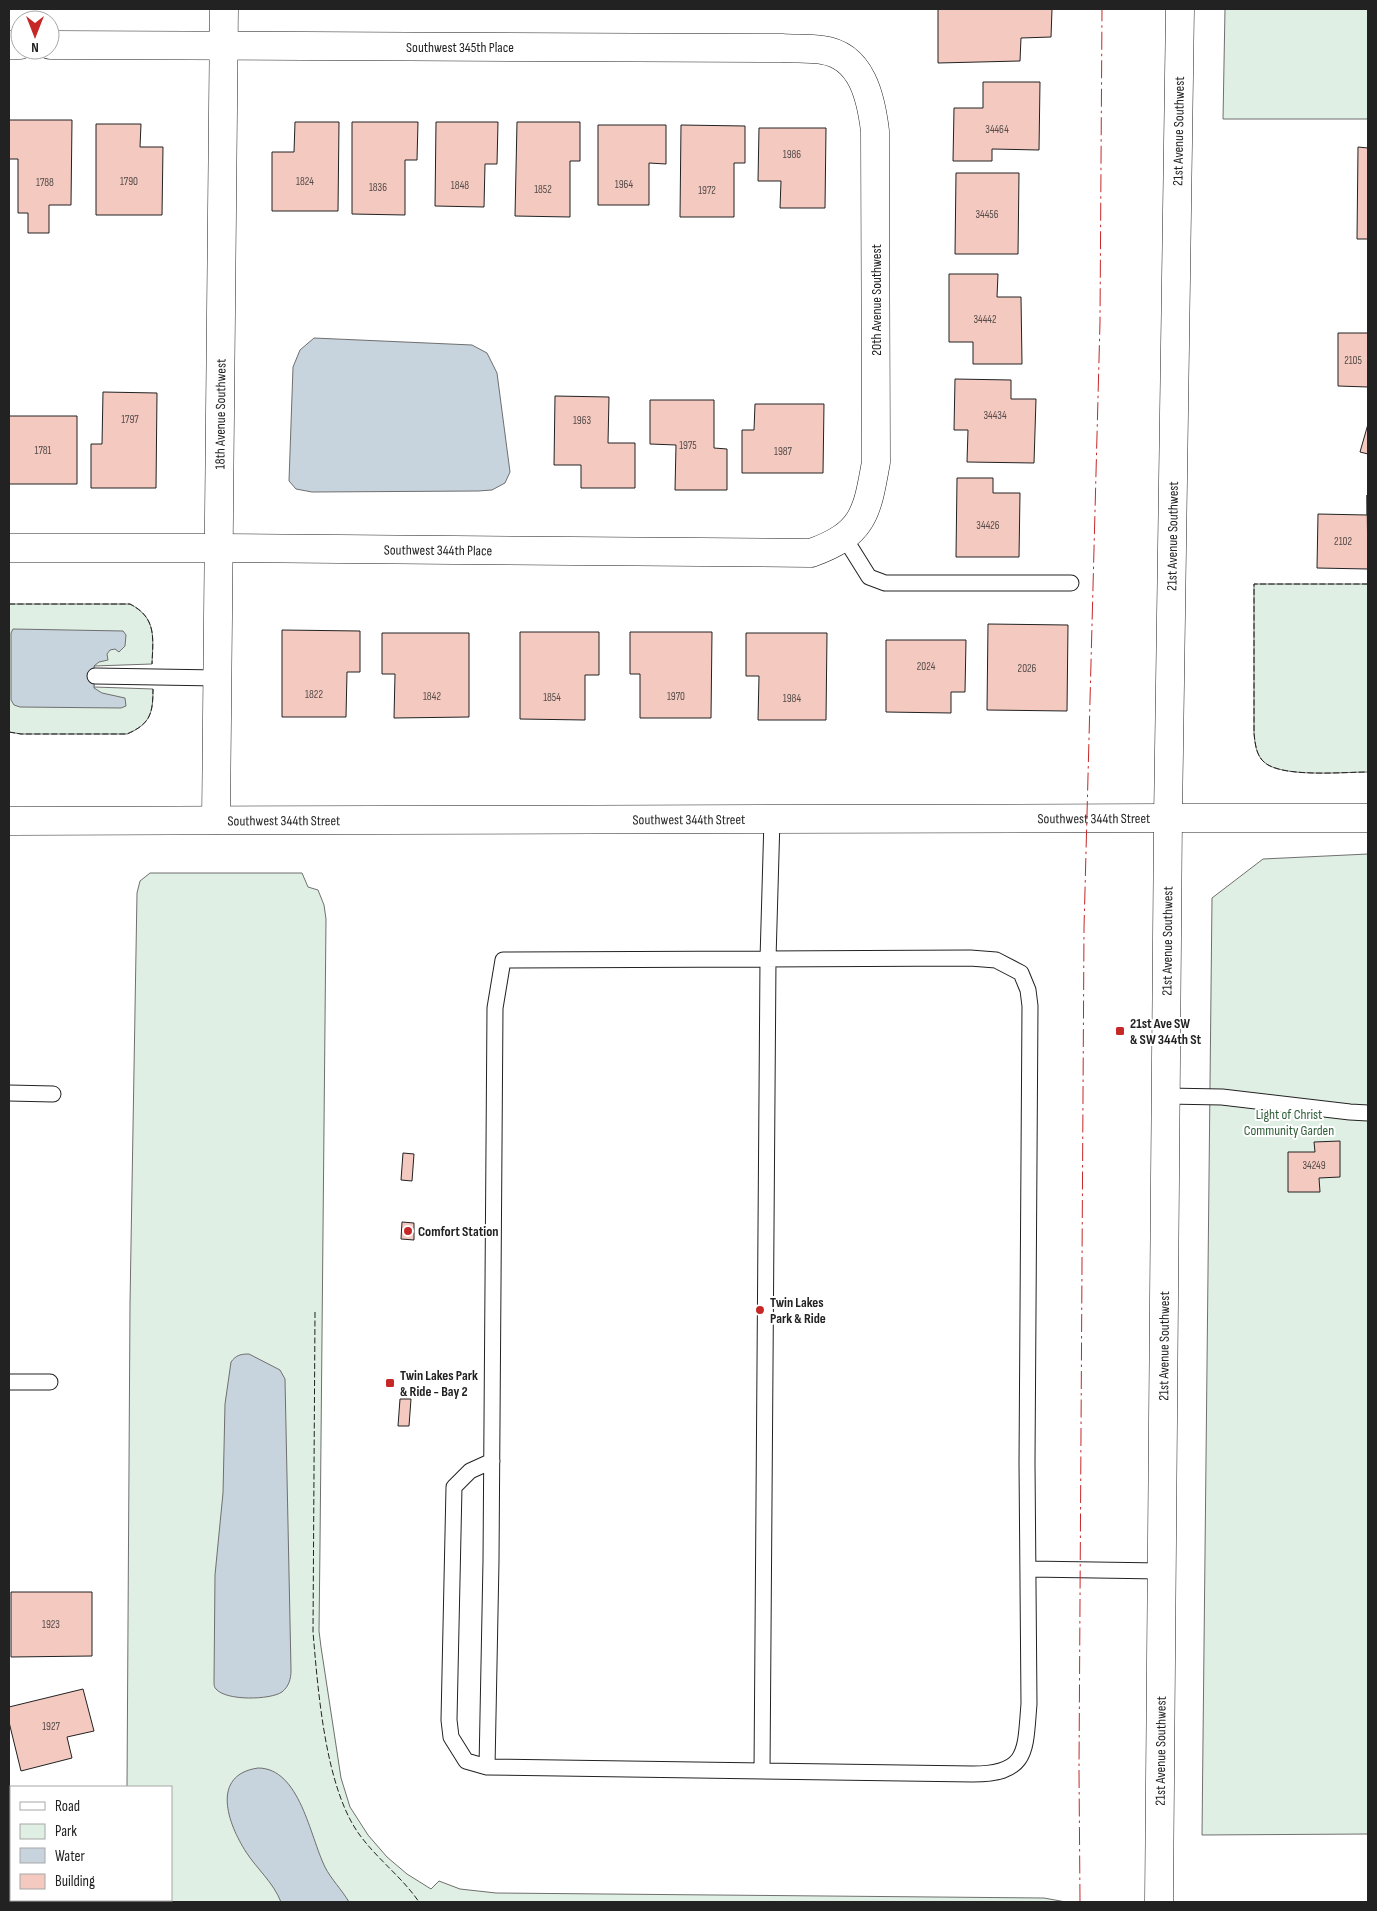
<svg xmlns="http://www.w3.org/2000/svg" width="1377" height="1911" font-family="'Sofia Sans Condensed',sans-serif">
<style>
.green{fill:#e0efe3;stroke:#6f6f6f}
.water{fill:#c7d3dd;stroke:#6f6f6f}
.building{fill:#f3c9c0;stroke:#222}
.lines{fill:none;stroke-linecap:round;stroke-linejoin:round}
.lane-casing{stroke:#222;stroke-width:17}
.street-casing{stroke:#222;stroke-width:29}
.secondary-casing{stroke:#222;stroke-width:29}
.primary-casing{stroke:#222;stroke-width:29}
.lane{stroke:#fff;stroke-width:15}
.street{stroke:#fff;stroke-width:28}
.secondary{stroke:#fff;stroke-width:28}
.primary{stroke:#fff;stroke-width:28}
.fence{stroke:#222;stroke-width:1;stroke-dasharray:6 2.5;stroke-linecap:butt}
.power{stroke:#c62828;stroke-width:1;stroke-dasharray:18 4 2.5 4;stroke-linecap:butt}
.poi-dot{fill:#c62828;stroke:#fff;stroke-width:2}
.labels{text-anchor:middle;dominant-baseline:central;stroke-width:4;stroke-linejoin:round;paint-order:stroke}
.number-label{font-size:11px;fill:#564c4a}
.street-label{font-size:14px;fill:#222;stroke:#fff}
.poi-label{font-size:14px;font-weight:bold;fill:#222;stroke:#fff;text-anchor:start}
.park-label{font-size:14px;fill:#2f5e38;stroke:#fff}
</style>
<rect width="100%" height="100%" fill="#fff"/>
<path class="green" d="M 1225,9 L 1368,9 L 1368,119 L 1223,119 Z
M 1254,584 L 1368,584 L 1368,772 C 1344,772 1281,778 1264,762 C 1256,755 1255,743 1254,733 Z
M 9,604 L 130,604 C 157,618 153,638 152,664 L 94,666 L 94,687 L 153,689 C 153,714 150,724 127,734 L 21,734 L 9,732 Z
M 1368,854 L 1368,1834 L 1202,1835 L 1212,898 L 1263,859 Z
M 150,873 L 302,873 L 308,887 L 318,890 L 324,905 L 326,919 L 320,1545 L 319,1631 L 321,1647 L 341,1778 L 350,1807 L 368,1835 L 387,1857 L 407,1874 L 431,1889 L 439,1881 L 460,1889 L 496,1893 L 1044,1898 L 1066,1902 L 125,1902 L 125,1900 L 171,1900 L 171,1787 L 127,1787 L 130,1304 L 137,893 L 140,881 Z"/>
<path class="water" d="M 314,338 L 472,345 L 487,353 L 497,373 L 510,472 L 505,483 L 492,490 L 478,491 L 312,492 L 296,489 L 289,481 L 293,367 L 300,350 Z
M 13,629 L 123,631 L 126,635 L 125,646 L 119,652 L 115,649 L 110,650 L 107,654 L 108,660 L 99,662 L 94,666 L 94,688 L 102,693 L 125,698 L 126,706 L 121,708 L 20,707 L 14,705 L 11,700 L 11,633 Z
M 249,1354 L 280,1370 L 285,1379 L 291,1670 C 291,1679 289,1686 282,1692 C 270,1700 226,1701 216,1689 C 214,1687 214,1684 214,1682 L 215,1575 L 223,1493 L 225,1404 L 231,1362 C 236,1355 241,1354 249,1354 Z
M 258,1768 C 300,1768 310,1837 325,1867 C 331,1879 342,1890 349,1902 L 281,1902 C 273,1882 257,1869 246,1852 C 228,1824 210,1775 258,1768 Z"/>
<path class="building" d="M 938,9 L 1052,9 L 1051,37 L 1021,38 L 1020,61 L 938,63 Z
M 983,82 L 1040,82 L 1039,150 L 992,149 L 992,161 L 953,161 L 954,108 L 983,108 Z
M 9,120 L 72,120 L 71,205 L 49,205 L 49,233 L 28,233 L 28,213 L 18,213 L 18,159 L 9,159 Z
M 295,122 L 339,122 L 338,211 L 272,211 L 272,152 L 294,152 Z
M 352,122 L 418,122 L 417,160 L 405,160 L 405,215 L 352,214 Z
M 436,122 L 498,122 L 497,164 L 485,164 L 484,207 L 435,206 Z
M 517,122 L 580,122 L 580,161 L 570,161 L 570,217 L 515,216 Z
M 96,124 L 141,124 L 140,147 L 163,147 L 162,215 L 96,215 Z
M 598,125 L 666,125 L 666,164 L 649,163 L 649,205 L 598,205 Z
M 681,125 L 745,126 L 745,163 L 734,163 L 734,217 L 680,217 Z
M 759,128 L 826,128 L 825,208 L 780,208 L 781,181 L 758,181 Z
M 1358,147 L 1368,148 L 1368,239 L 1357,239 Z
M 956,173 L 1019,173 L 1018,254 L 955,254 Z
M 949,274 L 998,274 L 997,297 L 1021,297 L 1022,364 L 973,364 L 973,342 L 949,342 Z
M 1338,333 L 1368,333 L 1368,387 L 1338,386 Z
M 955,379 L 1011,380 L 1011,399 L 1036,399 L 1034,463 L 967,462 L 968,430 L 954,430 Z
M 103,392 L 157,393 L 156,488 L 91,488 L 91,444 L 102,444 Z
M 555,396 L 609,397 L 608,443 L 635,443 L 635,488 L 581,488 L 581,465 L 554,465 Z
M 650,400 L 714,400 L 714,448 L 727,449 L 727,490 L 675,490 L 676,445 L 650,444 Z
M 755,404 L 824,404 L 823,473 L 742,473 L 742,430 L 754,430 Z
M 9,416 L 77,416 L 77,484 L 9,484 Z
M 1368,424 L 1368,454 L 1360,452 Z
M 957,478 L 993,478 L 993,493 L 1020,493 L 1019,557 L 956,557 Z
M 1367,495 L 1368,569 L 1317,568 L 1318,514 L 1367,515 Z
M 988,624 L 1068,625 L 1067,711 L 987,710 Z
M 282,630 L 360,631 L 360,672 L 347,672 L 346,717 L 282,717 Z
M 520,632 L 599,632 L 599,675 L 585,675 L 585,720 L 520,719 Z
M 630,632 L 712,632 L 711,718 L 640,718 L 640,674 L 630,674 Z
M 382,633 L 469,633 L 469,717 L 394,718 L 395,674 L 382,674 Z
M 746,633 L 827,633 L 826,720 L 758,720 L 759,676 L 746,676 Z
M 886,640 L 966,640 L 965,692 L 951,692 L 951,713 L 886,712 Z
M 1340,1141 L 1340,1177 L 1319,1178 L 1320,1192 L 1288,1192 L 1288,1152 L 1315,1152 L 1314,1142 Z
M 403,1153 L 414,1154 L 412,1181 L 401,1180 Z
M 402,1222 L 414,1223 L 414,1240 L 401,1239 Z
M 400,1399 L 411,1399 L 409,1426 L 398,1426 Z
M 11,1592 L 92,1592 L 92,1656 L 11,1657 Z
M 83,1689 L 94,1731 L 67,1737 L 72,1758 L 21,1771 L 9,1722 L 9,1707 Z
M 11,1825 L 11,1871 L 9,1871 L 9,1837 Z
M 9,1898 L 11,1898 L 11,1900 L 88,1900 L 88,1902 L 9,1902 Z"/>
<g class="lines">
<defs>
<path id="lane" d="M 844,537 L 869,577 L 885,583 L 1071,583
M 95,676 L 218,678
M 9,1093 L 53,1094
M 1166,1096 L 1222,1097 L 1350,1112 L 1368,1113
M 9,1382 L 50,1382
M 1029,1569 L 1161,1571
M 487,1767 L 491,1561 L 495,1008 L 503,960 L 970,958 L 996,960 L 1021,973 L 1028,990 L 1030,1006 L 1027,1463 L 1029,1704 C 1025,1750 1029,1774 973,1774 L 487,1767 L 466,1761 L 451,1737 L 449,1720 L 454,1487 L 470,1471 L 492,1461
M 762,1771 L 768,959 L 772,819"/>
<g id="street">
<path d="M 9,45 L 20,45"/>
<path id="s1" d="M 9,548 L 219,548 L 811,553 C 864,534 867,513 876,462 L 875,131 C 871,98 862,55 822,50 C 809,48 795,49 782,48 L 50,45"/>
<path id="s2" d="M 216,820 L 224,9"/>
<path id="s3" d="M 9,821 L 1168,818"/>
</g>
<path id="secondary" d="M 1168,818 L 1368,818"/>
<g id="primary">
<path id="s4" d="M 1159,1902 L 1168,818 L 1180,9"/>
</g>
</defs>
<use href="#lane" class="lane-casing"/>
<use href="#street" class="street-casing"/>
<use href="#secondary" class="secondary-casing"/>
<use href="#primary" class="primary-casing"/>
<use href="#lane" class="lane"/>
<use href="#street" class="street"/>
<use href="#secondary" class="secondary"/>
<use href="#primary" class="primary"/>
<path class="fence" d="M 1368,584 L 1254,584 L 1254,733 C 1255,743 1256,755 1264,762 C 1281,778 1344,772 1368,772
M 9,604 L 130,604 C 157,618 153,638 152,664
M 9,732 L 21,734 L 127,734 C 150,724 153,714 153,689
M 315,1312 L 313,1632 C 318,1690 325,1787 359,1834 C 377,1859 402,1877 419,1902"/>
<path class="power" d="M 1080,1902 L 1079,1770 L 1084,928 L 1100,322 L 1102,9"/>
</g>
<g class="poi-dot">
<rect x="1115" y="1026" width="10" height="10" rx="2.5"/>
<circle cx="408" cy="1231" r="5"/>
<circle cx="760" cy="1310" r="5"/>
<rect x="385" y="1378" width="10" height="10" rx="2.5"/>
</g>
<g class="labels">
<g class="number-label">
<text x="997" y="129">34464</text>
<text x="792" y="154">1986</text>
<text x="129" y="181">1790</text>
<text x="305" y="181">1824</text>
<text x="45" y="182">1788</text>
<text x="624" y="184">1964</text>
<text x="460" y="185">1848</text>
<text x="378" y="187">1836</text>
<text x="543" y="189">1852</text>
<text x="707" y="190">1972</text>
<text x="987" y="214">34456</text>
<text x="985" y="319">34442</text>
<text x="1353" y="360">2105</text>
<text x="995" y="415">34434</text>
<text x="130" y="419">1797</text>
<text x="582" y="420">1963</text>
<text x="688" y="445">1975</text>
<text x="43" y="450">1781</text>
<text x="783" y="451">1987</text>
<text x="988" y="525">34426</text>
<text x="1343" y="541">2102</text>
<text x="926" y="666">2024</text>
<text x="1027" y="668">2026</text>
<text x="314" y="694">1822</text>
<text x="432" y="696">1842</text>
<text x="676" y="696">1970</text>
<text x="552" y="697">1854</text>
<text x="792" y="698">1984</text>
<text x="1314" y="1165">34249</text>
<text x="51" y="1624">1923</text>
<text x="51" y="1726">1927</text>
</g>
<g class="street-label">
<text x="460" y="47">Southwest 345th Place</text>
<text stroke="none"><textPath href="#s4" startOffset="1771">21st Avenue Southwest</textPath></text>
<text transform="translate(876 300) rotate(-90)">20th Avenue Southwest</text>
<text stroke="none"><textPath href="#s2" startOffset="406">18th Avenue Southwest</textPath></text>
<text stroke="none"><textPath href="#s4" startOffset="1366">21st Avenue Southwest</textPath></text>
<text stroke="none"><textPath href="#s1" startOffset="429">Southwest 344th Place</textPath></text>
<text stroke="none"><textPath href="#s3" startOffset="1085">Southwest 344th Street</textPath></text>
<text stroke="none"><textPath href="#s3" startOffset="680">Southwest 344th Street</textPath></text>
<text stroke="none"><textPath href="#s3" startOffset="275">Southwest 344th Street</textPath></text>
<text stroke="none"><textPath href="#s4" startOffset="961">21st Avenue Southwest</textPath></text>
<text stroke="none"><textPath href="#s4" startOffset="556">21st Avenue Southwest</textPath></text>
<text stroke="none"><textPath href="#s4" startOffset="151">21st Avenue Southwest</textPath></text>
</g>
<g class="poi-label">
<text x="1130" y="1023">21st Ave SW<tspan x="1130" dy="16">&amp; SW 344th St</tspan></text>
<text x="418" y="1231">Comfort Station</text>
<text x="770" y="1302">Twin Lakes<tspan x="770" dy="16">Park &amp; Ride</tspan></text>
<text x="400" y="1375">Twin Lakes Park<tspan x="400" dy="16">&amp; Ride - Bay 2</tspan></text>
</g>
<g class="park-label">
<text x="1289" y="1114">Light of Christ<tspan x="1289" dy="16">Community Garden</tspan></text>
</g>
</g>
<rect width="1377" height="1911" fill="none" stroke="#222222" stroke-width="20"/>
<rect x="10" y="1786" width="162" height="115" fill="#ffffff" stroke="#a7a7a7"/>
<rect x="20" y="1802" width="25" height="8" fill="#ffffff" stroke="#a7a7a7"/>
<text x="55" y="1811" font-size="15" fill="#222222">Road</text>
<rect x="20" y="1824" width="25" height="15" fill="#e0efe3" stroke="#a7a7a7"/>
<text x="55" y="1836" font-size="15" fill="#222222">Park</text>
<rect x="20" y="1848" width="25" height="15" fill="#c7d3dd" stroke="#a7a7a7"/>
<text x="55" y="1861" font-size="15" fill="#222222">Water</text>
<rect x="20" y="1874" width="25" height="15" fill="#f3c9c0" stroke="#a7a7a7"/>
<text x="55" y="1886" font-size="15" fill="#222222">Building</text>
<g transform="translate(35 35) rotate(180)"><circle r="24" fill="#ffffff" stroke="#a7a7a7"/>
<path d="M0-4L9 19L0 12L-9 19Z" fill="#c62828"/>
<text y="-8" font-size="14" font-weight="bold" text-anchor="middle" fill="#222222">N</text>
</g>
</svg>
